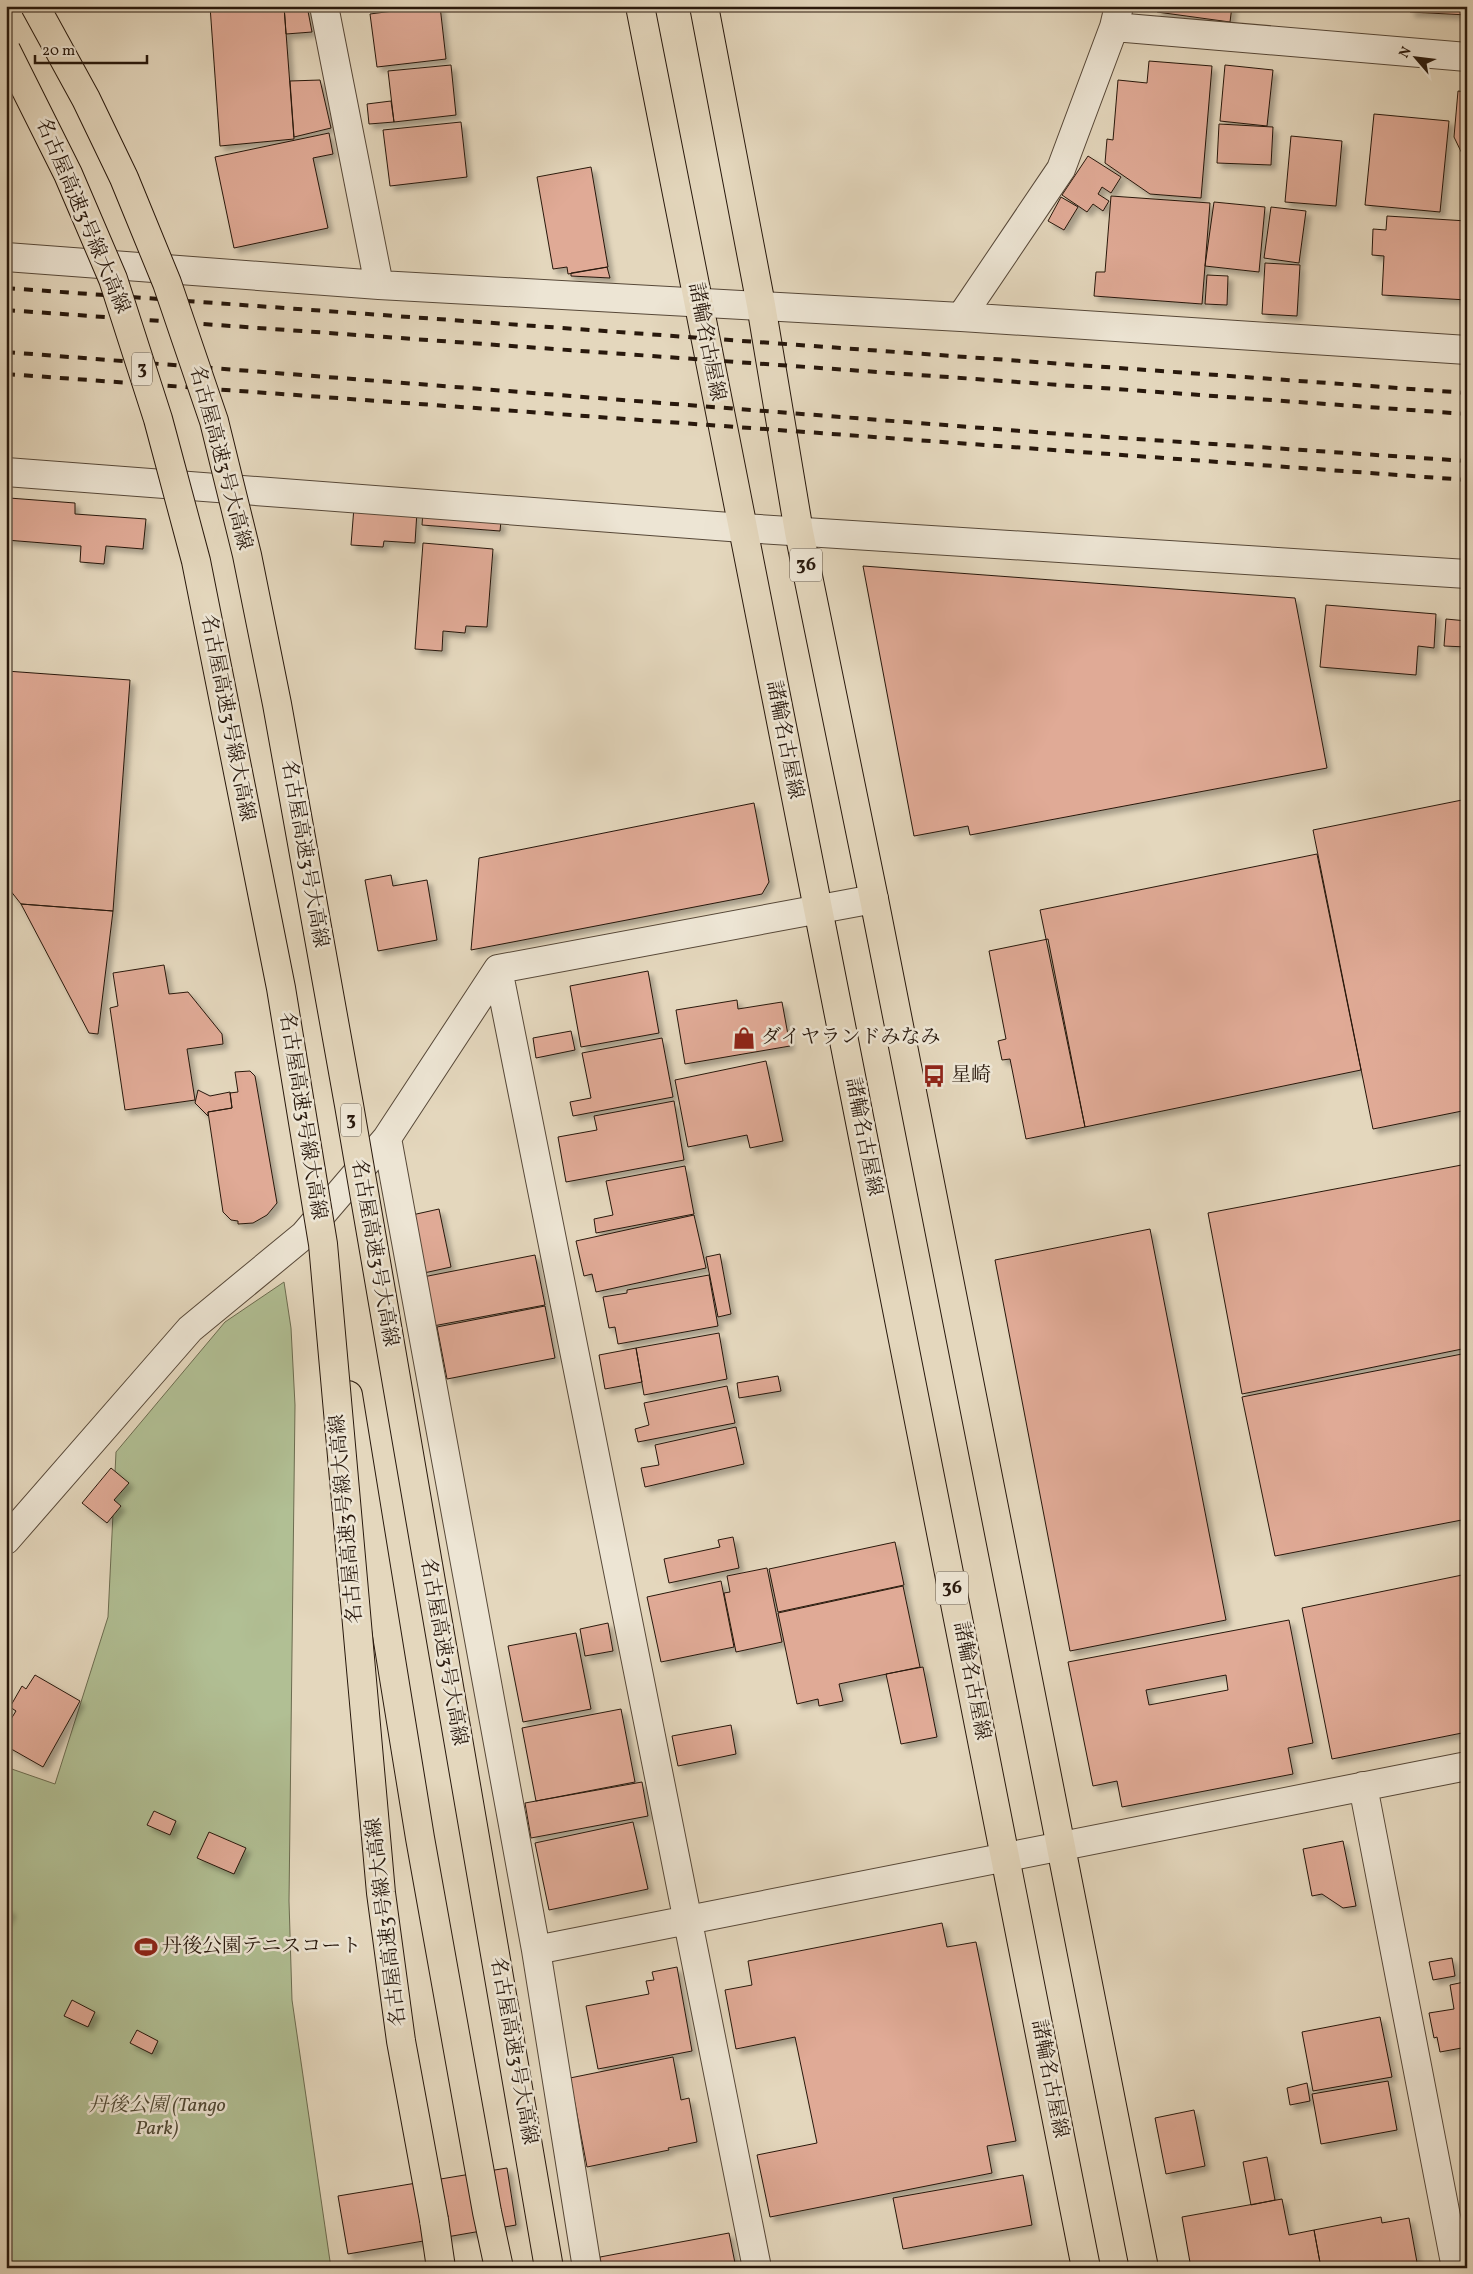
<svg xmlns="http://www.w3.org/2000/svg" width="1473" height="2274" font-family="Vollkorn,'Noto Serif JP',serif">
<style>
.green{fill:#b1bf94;stroke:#6c6c50}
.building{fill:#e0aa96;stroke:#28180c;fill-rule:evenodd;filter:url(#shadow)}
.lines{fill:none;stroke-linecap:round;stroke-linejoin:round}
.minor-casing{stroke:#574838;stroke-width:30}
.major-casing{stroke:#28180c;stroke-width:30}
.highway-casing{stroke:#28180c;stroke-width:30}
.minor{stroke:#ede5d4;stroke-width:28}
.major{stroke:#e4d7bd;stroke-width:28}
.highway{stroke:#e4d7bd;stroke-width:28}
.rail{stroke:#28180c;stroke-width:4;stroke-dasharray:9 9;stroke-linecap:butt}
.highway-bridge-casing{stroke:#28180c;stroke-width:30;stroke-linecap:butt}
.highway-bridge{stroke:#e4d7bd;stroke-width:28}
.labels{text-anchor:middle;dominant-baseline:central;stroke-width:5;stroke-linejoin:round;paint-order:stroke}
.shield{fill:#ede5d4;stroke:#635648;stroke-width:1}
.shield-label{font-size:19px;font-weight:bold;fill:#28180c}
.street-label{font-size:20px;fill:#28180c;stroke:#ede5d4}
.poi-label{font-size:20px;fill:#28180c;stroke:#ede5d4;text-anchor:start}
.park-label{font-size:20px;font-style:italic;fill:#514a35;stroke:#ede5d4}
</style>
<defs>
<filter id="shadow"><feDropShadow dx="4.5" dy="4.5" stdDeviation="2.5" flood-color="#0004"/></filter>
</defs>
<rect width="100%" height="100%" fill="#e4d7bd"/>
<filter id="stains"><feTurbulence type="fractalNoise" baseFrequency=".004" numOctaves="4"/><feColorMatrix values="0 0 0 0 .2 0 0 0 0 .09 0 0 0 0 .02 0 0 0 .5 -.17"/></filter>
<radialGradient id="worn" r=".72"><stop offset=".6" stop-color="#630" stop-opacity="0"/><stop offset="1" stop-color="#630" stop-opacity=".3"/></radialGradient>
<path class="green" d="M 284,1282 L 291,1328 L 295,1405 L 289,1901 L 292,2000 L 331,2268 L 6,2268 L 6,1767 L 55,1784 L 108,1617 L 116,1452 L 225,1322 Z"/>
<path class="building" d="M 210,6 L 284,6 L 294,139 L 220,146 Z
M 284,6 L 307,6 L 312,32 L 286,34 Z
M 431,6 L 440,6 L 446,59 L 377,67 L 370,14 Z
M 1157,6 L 1232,6 L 1230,22 L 1157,12 Z
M 1411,6 L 1467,6 L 1467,15 L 1410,12 Z
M 1149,61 L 1212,66 L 1201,198 L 1150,194 L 1105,163 L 1107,139 L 1113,140 L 1118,80 L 1147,83 Z
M 451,65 L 456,115 L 394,122 L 388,71 Z
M 1225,65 L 1273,70 L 1267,126 L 1220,121 Z
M 320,80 L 331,128 L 294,137 L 290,81 Z
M 1458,91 L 1467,92 L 1467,164 L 1454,137 Z
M 391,101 L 394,122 L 369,124 L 367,104 Z
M 1374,114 L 1449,121 L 1440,212 L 1365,205 Z
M 461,122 L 467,177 L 390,186 L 383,130 Z
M 1219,124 L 1273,127 L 1271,165 L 1217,163 Z
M 329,133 L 333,154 L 313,158 L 328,228 L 234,248 L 215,157 Z
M 1291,136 L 1342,141 L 1336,206 L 1285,202 Z
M 1088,156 L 1121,177 L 1111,193 L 1102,187 L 1098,194 L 1109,201 L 1103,211 L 1093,204 L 1087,212 L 1062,195 Z
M 591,167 L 608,267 L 568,274 L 567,267 L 553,269 L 537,177 Z
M 1111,196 L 1210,203 L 1202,304 L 1094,296 L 1096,272 L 1105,272 Z
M 1061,197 L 1078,207 L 1064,230 L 1048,221 Z
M 1214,202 L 1265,207 L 1259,272 L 1205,266 Z
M 1271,207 L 1306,211 L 1299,263 L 1264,258 Z
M 1387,216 L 1467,221 L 1467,300 L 1382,295 L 1384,256 L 1372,255 L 1373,229 L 1386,230 Z
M 1265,263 L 1300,265 L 1297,316 L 1262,314 Z
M 607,267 L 610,278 L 571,276 L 571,273 Z
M 1207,275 L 1228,276 L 1227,305 L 1205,304 Z
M 9,498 L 75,503 L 75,514 L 146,519 L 143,549 L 106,546 L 104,564 L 80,562 L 81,546 L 6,540 Z
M 354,507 L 417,511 L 415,543 L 384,541 L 383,547 L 351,545 Z
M 423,510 L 501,521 L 500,531 L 422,525 Z
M 423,543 L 493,549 L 487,627 L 466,626 L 465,633 L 443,631 L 442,651 L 415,649 Z
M 863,566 L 1295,598 L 1327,768 L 970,835 L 968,826 L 914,836 Z
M 1326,605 L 1436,614 L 1434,648 L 1418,646 L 1416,675 L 1320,667 Z
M 1446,619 L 1467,621 L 1467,647 L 1444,646 Z
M 6,671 L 130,680 L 113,911 L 21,904 L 6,885 Z
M 1467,799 L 1467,1110 L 1373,1129 L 1313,830 Z
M 754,803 L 769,882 L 762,894 L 471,950 L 479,858 Z
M 1317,854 L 1361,1070 L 1085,1127 L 1040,910 Z
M 391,875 L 393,886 L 427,880 L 437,940 L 378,951 L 365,880 Z
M 21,904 L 113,911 L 98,1034 L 89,1033 Z
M 1048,939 L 1085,1127 L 1026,1139 L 1010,1059 L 1002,1060 L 998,1041 L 1006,1039 L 989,951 Z
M 164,965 L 169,994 L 188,992 L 222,1034 L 223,1044 L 187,1049 L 195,1100 L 125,1110 L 110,1008 L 118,1006 L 113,973 Z
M 648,971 L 659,1033 L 581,1047 L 570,986 Z
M 737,1000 L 738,1009 L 782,1002 L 790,1046 L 685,1064 L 676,1010 Z
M 571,1031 L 575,1050 L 536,1058 L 533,1038 Z
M 662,1038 L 673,1097 L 573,1116 L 570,1102 L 591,1098 L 582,1053 Z
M 766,1061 L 783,1141 L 750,1148 L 747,1135 L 688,1147 L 675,1080 Z
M 250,1071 L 255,1076 L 277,1203 L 267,1215 L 253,1223 L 238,1224 L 238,1221 L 231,1220 L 223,1212 L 208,1112 L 232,1108 L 230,1093 L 238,1092 L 235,1072 Z
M 198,1090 L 210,1096 L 230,1092 L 232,1108 L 208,1112 L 208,1116 L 195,1103 Z
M 674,1101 L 684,1160 L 566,1182 L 558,1137 L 597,1130 L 594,1116 Z
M 1467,1164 L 1467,1348 L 1242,1394 L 1208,1213 Z
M 685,1166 L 694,1214 L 596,1233 L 594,1219 L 613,1215 L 606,1181 Z
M 439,1209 L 451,1267 L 424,1273 L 412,1215 Z
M 694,1215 L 706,1268 L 596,1292 L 592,1274 L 584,1276 L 576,1241 Z
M 1150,1229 L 1226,1620 L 1070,1651 L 995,1260 Z
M 720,1254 L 731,1314 L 718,1317 L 706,1257 Z
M 535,1255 L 545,1305 L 433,1326 L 423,1277 Z
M 709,1275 L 718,1326 L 618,1344 L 615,1327 L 609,1328 L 603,1297 L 627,1293 L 627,1290 Z
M 545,1306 L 555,1358 L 447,1379 L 437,1327 Z
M 719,1333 L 727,1379 L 644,1395 L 636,1348 Z
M 636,1348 L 642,1382 L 605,1389 L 599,1355 Z
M 1467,1353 L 1467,1519 L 1275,1556 L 1242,1397 Z
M 778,1376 L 781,1391 L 739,1398 L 737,1383 Z
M 727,1386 L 735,1423 L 638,1442 L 635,1429 L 649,1425 L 644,1403 Z
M 736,1427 L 744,1464 L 645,1487 L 641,1468 L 659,1465 L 655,1445 Z
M 111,1468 L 129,1483 L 114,1500 L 121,1506 L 107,1523 L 82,1503 Z
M 733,1537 L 739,1568 L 669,1583 L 664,1559 L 720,1547 L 718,1540 Z
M 895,1542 L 904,1585 L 778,1612 L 769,1569 Z
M 767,1568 L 782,1642 L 736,1652 L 724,1593 L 730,1592 L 727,1576 Z
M 1467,1574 L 1467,1732 L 1332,1759 L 1302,1608 Z
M 721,1581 L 734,1647 L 661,1662 L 647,1597 Z
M 903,1586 L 920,1667 L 839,1684 L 843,1701 L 819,1706 L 818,1699 L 797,1704 L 778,1613 Z
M 1289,1620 L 1313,1743 L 1288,1748 L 1293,1774 L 1122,1807 L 1117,1781 L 1093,1786 L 1068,1662 ZM 1226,1675 L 1228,1690 L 1149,1705 L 1146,1690 Z
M 608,1623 L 613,1651 L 585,1656 L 580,1629 Z
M 576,1633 L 591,1709 L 523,1722 L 508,1646 Z
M 923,1667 L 937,1737 L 901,1744 L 886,1674 Z
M 35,1675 L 80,1701 L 43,1767 L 6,1746 L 6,1727 L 16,1711 L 10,1707 L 22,1686 L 26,1689 Z
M 621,1709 L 635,1782 L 536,1801 L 522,1728 Z
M 731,1725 L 736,1754 L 678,1766 L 672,1736 Z
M 642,1782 L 648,1816 L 531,1838 L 525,1803 Z
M 154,1811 L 176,1821 L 170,1835 L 147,1825 Z
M 633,1822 L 648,1889 L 549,1910 L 535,1843 Z
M 209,1832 L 246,1848 L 234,1874 L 197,1858 Z
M 1343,1841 L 1356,1906 L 1343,1908 L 1322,1894 L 1312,1896 L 1303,1849 Z
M 6,1908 L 11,1911 L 6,1923 Z
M 942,1923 L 947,1947 L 976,1942 L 1016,2141 L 987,2146 L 992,2173 L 770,2217 L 757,2155 L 817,2143 L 795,2037 L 736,2049 L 725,1990 L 752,1985 L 748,1961 Z
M 1452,1958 L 1455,1976 L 1433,1980 L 1429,1962 Z
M 677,1967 L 692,2051 L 598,2069 L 586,2006 L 649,1994 L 646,1981 L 654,1980 L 652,1972 Z
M 1467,1978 L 1467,1996 L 1464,1979 Z
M 1464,1982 L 1467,1996 L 1467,2047 L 1440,2052 L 1437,2037 L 1434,2038 L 1429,2013 L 1454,2009 L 1450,1985 Z
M 72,2000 L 95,2012 L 88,2027 L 64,2016 Z
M 1380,2017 L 1392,2077 L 1313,2091 L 1302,2032 Z
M 137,2030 L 158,2041 L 152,2054 L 130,2043 Z
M 673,2057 L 681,2100 L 689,2098 L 697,2142 L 668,2148 L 669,2150 L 587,2167 L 570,2078 Z
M 1388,2081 L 1397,2130 L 1321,2144 L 1312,2094 Z
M 1307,2083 L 1310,2101 L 1290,2105 L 1287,2088 Z
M 1194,2110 L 1205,2166 L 1166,2174 L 1155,2118 Z
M 1267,2157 L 1275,2200 L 1251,2205 L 1243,2162 Z
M 507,2168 L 516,2225 L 348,2254 L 338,2196 Z
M 1023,2175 L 1032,2225 L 903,2249 L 893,2198 Z
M 1282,2199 L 1289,2235 L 1314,2230 L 1321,2268 L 1191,2268 L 1182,2217 Z
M 1381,2217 L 1382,2223 L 1409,2218 L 1418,2268 L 1321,2268 L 1314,2230 Z
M 729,2233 L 736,2268 L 602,2268 L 600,2257 Z"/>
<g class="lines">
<defs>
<path id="minor" d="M 324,6 L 379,285
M 1114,27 L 1467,57
M 6,257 L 379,285 L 961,317 L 1467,350
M 961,317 L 1061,169 L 1114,27 L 1119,6
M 6,472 L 743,528 L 1467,574
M 498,969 L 757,2268
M 387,1138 L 536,1950 L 587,2268
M 6,1540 L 190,1329 L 304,1235 L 387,1138 L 498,969 L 874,899
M 1363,1786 L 1456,2268
M 536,1950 L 1467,1766"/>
<path id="major" d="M 640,6 L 1086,2268
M 704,6 L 761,305 L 799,532 L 874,899 L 1144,2268"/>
<path id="highway" d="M 348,1395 L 420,1838 L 487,2212 L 499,2268
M 434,2220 L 441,2268"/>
</defs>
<use href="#minor" class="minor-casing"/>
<use href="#major" class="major-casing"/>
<use href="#highway" class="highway-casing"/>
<use href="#minor" class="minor"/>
<use href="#major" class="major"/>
<use href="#highway" class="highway"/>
<path class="rail" d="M 6,288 L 1467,393
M 6,310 L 1467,414
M 6,352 L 1047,433 L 1467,461
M 6,374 L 1467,480"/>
<defs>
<path id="highway-bridge" d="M 35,6 L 86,99 L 124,178 L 167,283 L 214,421 L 247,555 L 277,704 L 349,1105 L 549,2268
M 6,50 L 68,174 L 113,279 L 158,419 L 196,561 L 281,988 L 323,1244 L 381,1893 L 401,2041 L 434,2220"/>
</defs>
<use href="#highway-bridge" class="highway-bridge-casing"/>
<use href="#highway-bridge" class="highway-bridge"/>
</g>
<defs>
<symbol id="shop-bare" viewBox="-9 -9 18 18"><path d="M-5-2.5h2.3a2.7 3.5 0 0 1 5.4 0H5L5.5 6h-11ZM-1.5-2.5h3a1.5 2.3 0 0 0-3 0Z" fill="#8f2418" stroke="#ede5d4" stroke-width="2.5" paint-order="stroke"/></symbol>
<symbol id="bus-bare" viewBox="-9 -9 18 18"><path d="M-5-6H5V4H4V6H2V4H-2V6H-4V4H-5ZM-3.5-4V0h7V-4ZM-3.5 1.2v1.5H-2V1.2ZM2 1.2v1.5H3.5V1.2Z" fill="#8f2418" stroke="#ede5d4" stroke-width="2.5" paint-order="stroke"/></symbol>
<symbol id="stadium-bare" viewBox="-9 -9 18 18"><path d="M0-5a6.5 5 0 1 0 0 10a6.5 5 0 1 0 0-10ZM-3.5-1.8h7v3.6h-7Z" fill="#8f2418" stroke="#ede5d4" stroke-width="2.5" paint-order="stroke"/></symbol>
</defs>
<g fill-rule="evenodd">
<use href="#shop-bare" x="728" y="1022" width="32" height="32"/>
<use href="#bus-bare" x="918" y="1060" width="32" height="32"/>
<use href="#stadium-bare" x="130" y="1931" width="32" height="32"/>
</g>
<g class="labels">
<g class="shield">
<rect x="132" y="352.5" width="20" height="33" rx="4"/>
<rect x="790" y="548.5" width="32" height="33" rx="4"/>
<rect x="341" y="1103.5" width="20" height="33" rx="4"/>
<rect x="936" y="1571.5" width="32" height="33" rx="4"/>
</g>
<g class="shield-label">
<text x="142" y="369">3</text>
<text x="806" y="565">36</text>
<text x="351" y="1120">3</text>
<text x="952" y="1588">36</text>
</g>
<g class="street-label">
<text transform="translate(82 216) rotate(67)">名古屋高速3号線大高線</text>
<text transform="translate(706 342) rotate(79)">諸輪名古屋線</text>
<text transform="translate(220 458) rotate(75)">名古屋高速3号大高線</text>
<text transform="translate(227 718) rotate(79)">名古屋高速3号線大高線</text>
<text transform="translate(784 740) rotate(79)">諸輪名古屋線</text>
<text transform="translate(304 854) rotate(80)">名古屋高速3号大高線</text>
<text transform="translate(302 1116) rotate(81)">名古屋高速3号線大高線</text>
<text transform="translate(863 1137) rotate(79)">諸輪名古屋線</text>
<text transform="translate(374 1253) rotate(80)">名古屋高速3号大高線</text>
<text transform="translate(347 1519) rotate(-95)">名古屋高速3号線大高線</text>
<text transform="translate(443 1652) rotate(80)">名古屋高速3号大高線</text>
<text transform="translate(971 1681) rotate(79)">諸輪名古屋線</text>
<text transform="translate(387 1922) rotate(-97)">名古屋高速3号線大高線</text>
<text transform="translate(513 2051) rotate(80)">名古屋高速3号大高線</text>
<text transform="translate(1049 2079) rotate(79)">諸輪名古屋線</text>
</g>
<g class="poi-label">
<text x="761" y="1038">ダイヤランドみなみ</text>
<text x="951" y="1076">星崎</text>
<text x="162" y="1947">丹後公園テニスコート</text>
</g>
<g class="park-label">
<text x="157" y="2106">丹後公園 (Tango<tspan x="157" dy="23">Park)</tspan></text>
</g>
</g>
<rect width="1473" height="2274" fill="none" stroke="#e4d7bd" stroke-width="25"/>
<rect x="8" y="8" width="1458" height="2259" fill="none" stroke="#28180c" stroke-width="2.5"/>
<rect x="12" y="12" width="1448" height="2249" fill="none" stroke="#28180c"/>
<g transform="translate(1416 58) rotate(298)" stroke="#ede5d4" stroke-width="4" paint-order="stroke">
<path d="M0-4L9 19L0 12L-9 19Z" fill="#28180c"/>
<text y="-8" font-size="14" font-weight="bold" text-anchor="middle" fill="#28180c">N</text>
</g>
<path d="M35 55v8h112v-8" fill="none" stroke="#28180c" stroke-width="2.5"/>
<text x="42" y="55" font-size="15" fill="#28180c" stroke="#ede5d4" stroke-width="4" paint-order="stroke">20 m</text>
<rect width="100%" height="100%" filter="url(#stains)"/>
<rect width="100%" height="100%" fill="url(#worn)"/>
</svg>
